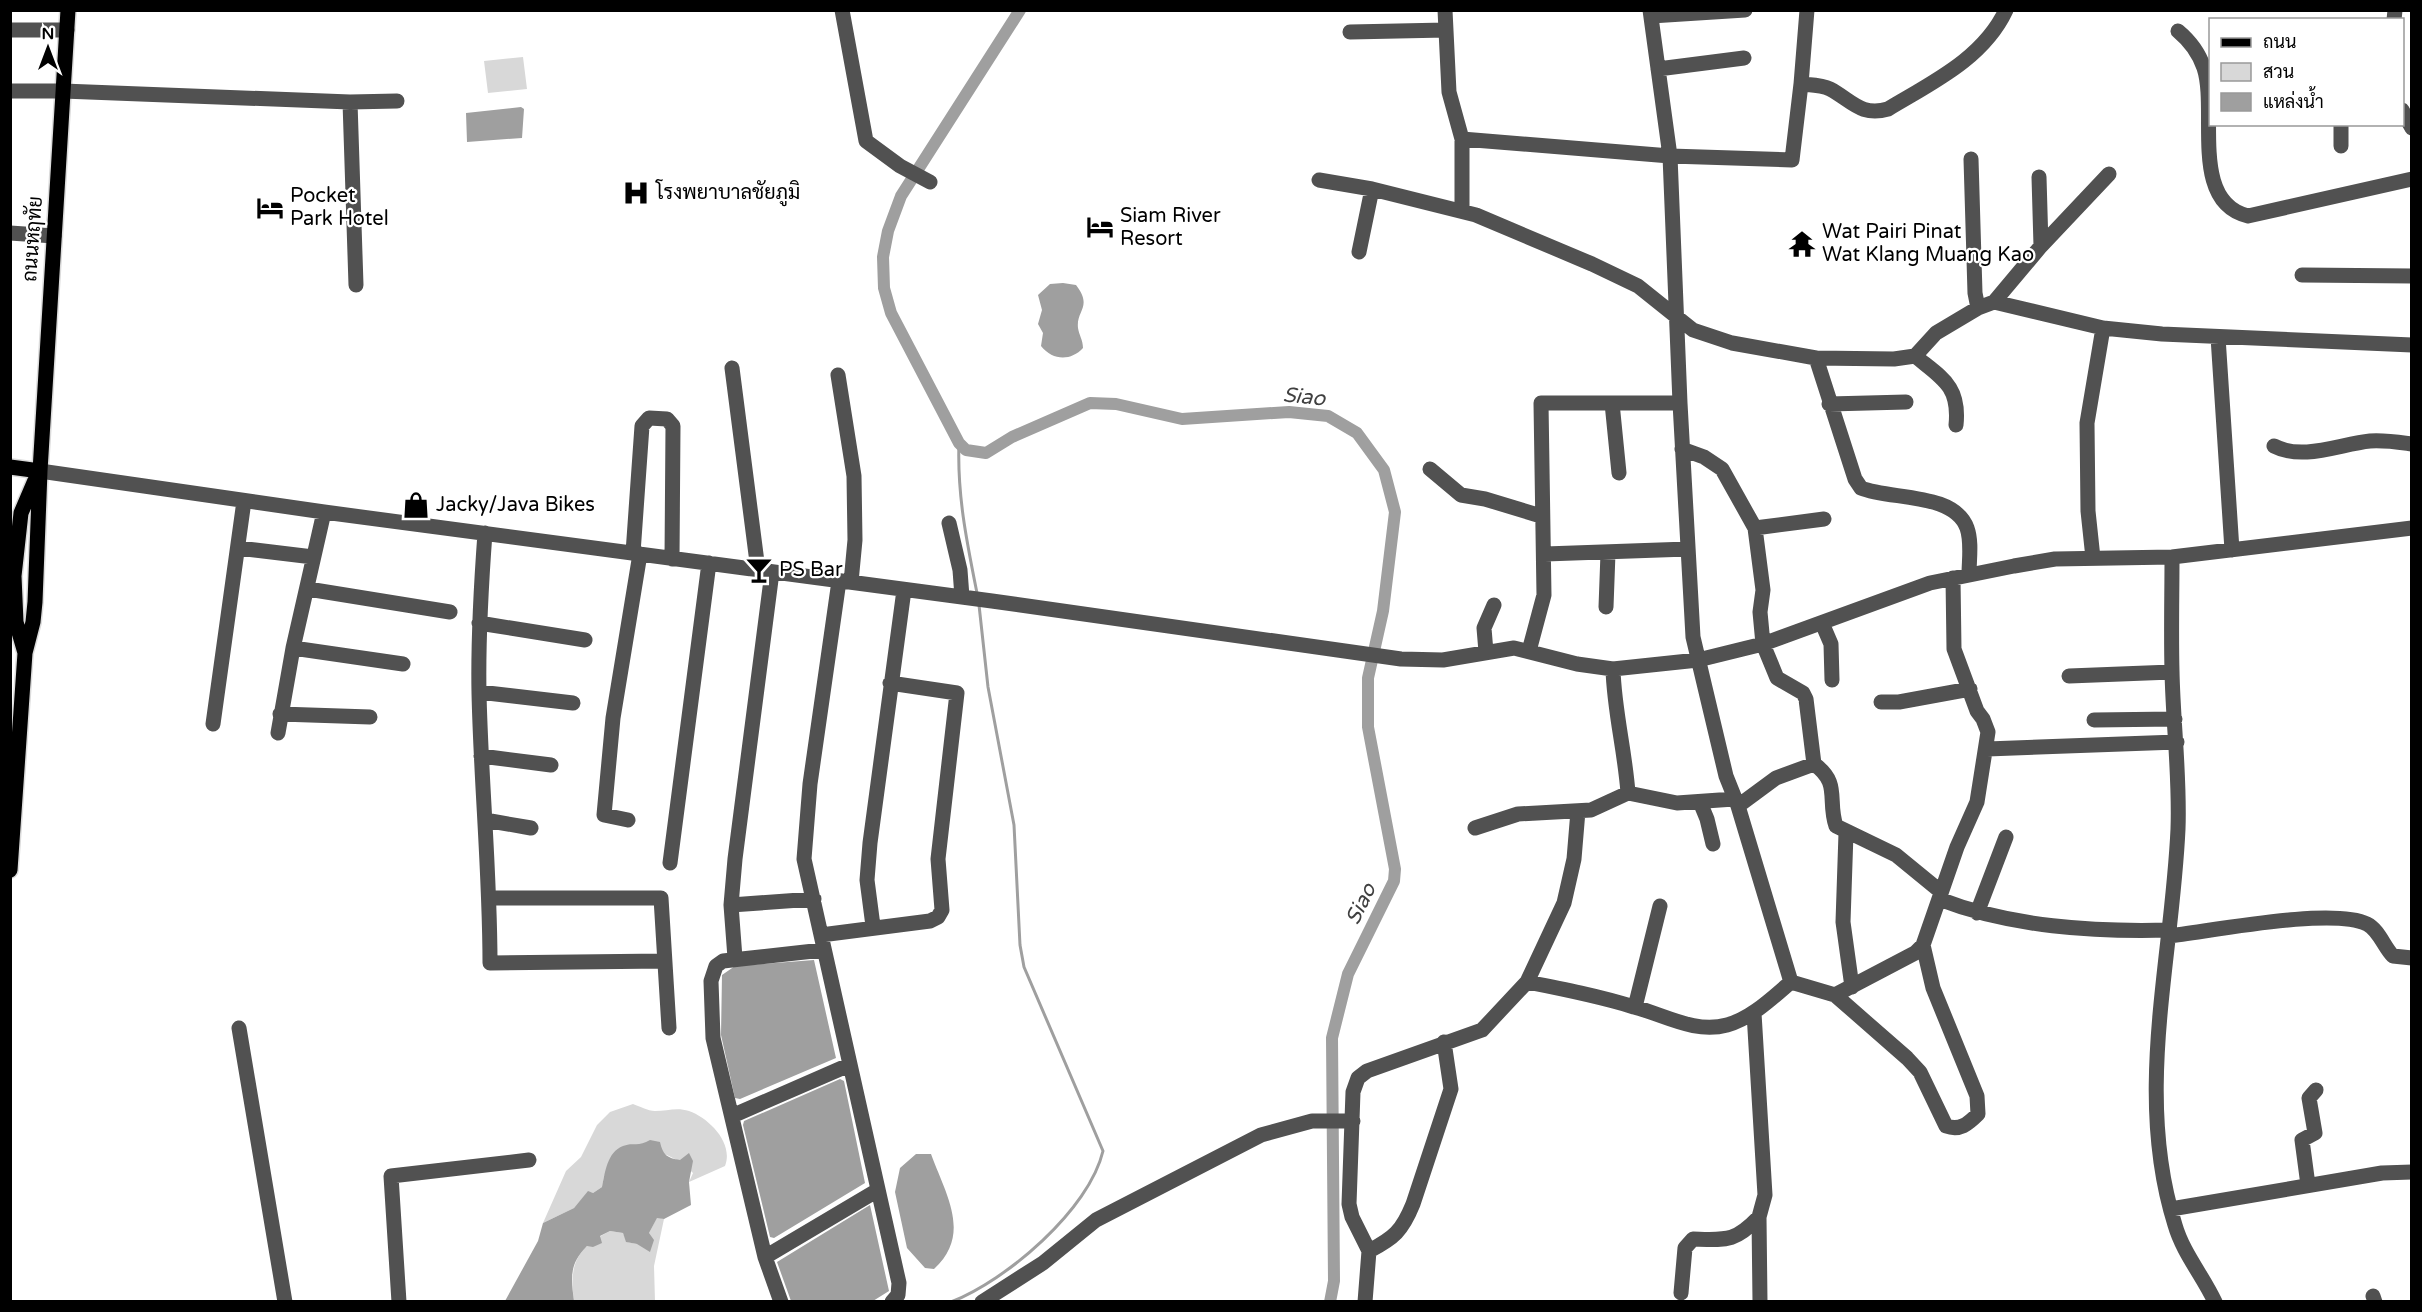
<svg xmlns="http://www.w3.org/2000/svg" width="2422" height="1312" font-family="'Varela Round',Sarabun,sans-serif">
<style>
.green{fill:#d8d8d8}
.water{fill:#9f9f9f}
.lines{fill:none;stroke-linecap:round;stroke-linejoin:round}
.stream{stroke:#9f9f9f;stroke-width:3}
.canal{stroke:#9f9f9f;stroke-width:12}
.major-casing{stroke:#dbdbdb;stroke-width:18}
.minor{stroke:#515151;stroke-width:15}
.major{stroke:#000;stroke-width:15}
.labels{text-anchor:middle;dominant-baseline:central;stroke-width:4.5;stroke-linejoin:round;paint-order:stroke}
.poi-label{font-size:20px;fill:#000;stroke:#fff;text-anchor:start}
.street-label{font-size:20px;fill:#000;stroke:#fff}
.water-label{font-size:21px;font-style:italic;fill:#404040;stroke:#fff}
</style>
<rect width="100%" height="100%" fill="#fff"/>
<path class="green" d="M 523,57 L 527,89 L 488,93 L 484,61 Z
M 633,1104 C 639,1106 648,1111 655,1111 C 667,1111 677,1107 689,1111 C 709,1118 734,1143 725,1166 L 689,1182 L 693,1173 C 676,1155 648,1146 624,1146 L 604,1176 L 602,1187 L 593,1193 L 588,1192 L 574,1208 L 543,1223 L 566,1171 L 581,1157 L 597,1125 L 610,1112 Z
M 657,1217 L 664,1219 L 654,1266 L 655,1301 L 574,1301 C 569,1264 576,1249 610,1231 L 623,1233 L 627,1242 L 637,1244 L 649,1233 Z"/>
<path class="water" d="M 521,107 L 524,109 L 522,138 L 467,142 L 466,113 Z
M 1063,283 L 1076,285 C 1093,307 1076,310 1078,328 C 1079,335 1083,340 1083,348 C 1071,361 1053,361 1041,346 L 1043,333 L 1038,324 L 1042,310 L 1038,295 L 1050,284 Z
M 814,960 L 836,1058 L 740,1099 L 735,1098 L 721,1035 L 722,975 L 735,966 Z
M 840,1079 L 844,1081 L 865,1183 L 774,1238 L 770,1237 L 743,1125 L 744,1121 Z
M 650,1140 L 660,1142 C 663,1155 667,1158 680,1160 L 689,1153 L 693,1161 L 689,1182 L 691,1205 L 664,1219 L 657,1218 L 649,1233 L 654,1240 L 650,1252 L 637,1244 L 626,1242 L 623,1233 L 610,1231 L 600,1236 L 602,1243 L 593,1247 L 587,1246 C 569,1264 571,1278 574,1301 L 505,1301 L 538,1241 L 543,1223 L 574,1208 L 588,1191 L 593,1193 L 602,1187 C 605,1173 607,1152 623,1146 C 633,1142 639,1147 650,1140 Z
M 916,1154 L 931,1154 C 946,1195 972,1234 934,1269 L 925,1268 L 907,1248 L 895,1192 L 900,1168 Z
M 870,1205 L 889,1291 L 873,1301 L 791,1301 L 777,1262 Z"/>
<g class="lines">
<path class="stream" d="M 959,443 C 957,495 967,543 977,593
M 951,1302 C 1007,1280 1089,1210 1103,1151 L 1024,967 L 1020,945 L 1014,825 L 988,687 L 979,605"/>
<path class="canal" d="M 1020,10 L 901,196 L 888,231 L 883,257 L 884,288 L 891,313 L 959,443 L 966,450 L 986,453 L 1012,437 L 1090,403 L 1116,404 L 1182,419 L 1289,412 L 1328,416 L 1357,433 L 1384,470 L 1395,512 L 1383,611 L 1368,678 L 1368,727 L 1395,869 L 1394,881 L 1348,974 L 1332,1038 L 1334,1281 L 1330,1302"/>
<defs>
<path id="major" d="M 10,467 L 40,471
M 25,653 L 16,622 L 14,576 L 21,513 L 36,478
M 10,870 L 25,653 L 33,622 L 35,602 L 40,471 L 68,10"/>
</defs>
<use href="#major" class="major-casing"/>
<path class="minor" d="M 842,10 L 866,141 L 900,166 L 930,182
M 1445,10 L 1449,92 L 1462,139 L 1462,211
M 1650,10 L 1670,156 L 1680,403 L 1693,637 L 1726,776 L 1738,806 L 1791,982
M 1807,10 L 1801,84 C 1810,85 1822,85 1830,89 C 1851,100 1861,117 1888,109 C 1931,83 1983,59 2006,10
M 1651,16 L 1745,10
M 2394,20 L 2395,10
M 10,30 L 67,30
M 2178,31 C 2190,41 2199,53 2204,68 C 2218,110 2189,202 2248,216 L 2412,179
M 1350,32 L 1446,30
M 1658,69 L 1744,58
M 10,91 L 63,91 L 350,102 L 397,101
M 350,102 L 356,285
M 2402,110 L 2412,128
M 2341,124 L 2341,146
M 1462,139 L 1670,156 L 1792,160 L 1801,84
M 1971,159 L 1975,293 L 1978,308
M 2039,177 L 2041,246
M 1319,180 L 1372,189 L 1476,215 L 1592,264 L 1638,286 L 1693,330 L 1732,343 L 1816,358
M 10,233 L 54,236
M 1359,252 L 1372,189
M 2302,275 L 2412,276
M 1994,302 L 2103,328 L 2162,334 L 2412,345
M 2218,337 L 2232,550
M 1915,356 C 1942,378 1960,386 1956,425
M 732,368 L 758,570
M 838,375 L 854,476 L 855,540 L 851,582
M 1612,403 L 1619,473
M 1829,404 L 1906,402
M 2274,446 C 2303,461 2340,444 2370,441 C 2385,440 2397,442 2412,444
M 1682,449 L 1704,457 L 1722,469 L 1755,528 L 1763,590 L 1760,612 L 1763,644 L 1777,678 L 1803,693 L 1806,699 L 1814,764 C 1841,783 1827,800 1836,826 L 1896,855 L 1940,891
M 1430,469 L 1461,495 L 1485,499 L 1541,516
M 40,471 L 324,512 L 992,601 L 1401,659 L 1443,660 L 1514,648 L 1577,664 L 1613,669 L 1698,660 L 1763,644 L 1930,583 L 2014,566 L 2055,559 L 2172,557 L 2412,528
M 949,523 L 960,570 L 962,597
M 1755,528 L 1824,519
M 485,533 C 481,587 478,640 479,693 C 481,783 490,873 490,963 L 664,961
M 238,548 L 313,557
M 633,553 L 642,426 L 649,418 L 667,419 L 673,426 L 672,559
M 1545,554 L 1688,549
M 2172,557 C 2172,595 2171,633 2172,671 C 2173,724 2180,776 2178,829 C 2172,962 2134,1095 2175,1225 C 2183,1253 2203,1276 2215,1302
M 2093,558 L 2088,511 L 2087,423 L 2103,328
M 1969,575 C 1969,560 1972,542 1967,528 C 1954,492 1890,500 1861,488 L 1855,479 L 1816,358 L 1894,359 L 1915,356 L 1936,333 L 1978,308 L 1994,302 L 2041,246 L 2109,174
M 839,581 L 810,784 L 804,859 L 899,1283 L 898,1295 L 892,1302
M 308,589 L 450,612
M 1606,607 L 1608,553
M 479,623 L 585,640
M 1822,623 L 1831,644 L 1832,680
M 293,648 L 403,664
M 1529,651 L 1544,595 L 1541,403 L 1680,403
M 1486,652 L 1484,628 L 1494,605
M 1613,669 C 1614,710 1625,751 1628,793
M 2069,676 L 2172,672
M 479,692 L 573,703
M 1881,702 L 1899,702 L 1970,689
M 280,714 L 370,717
M 2094,720 L 2175,719
M 213,724 L 244,501
M 278,733 L 293,648 L 324,512
M 1987,749 L 2177,742
M 481,756 L 551,765
M 1700,802 L 1707,819 L 1713,844
M 1738,806 L 1776,778 L 1814,764
M 485,820 L 531,828
M 628,820 L 604,815 L 613,718 L 640,554
M 1475,828 L 1518,814 L 1591,810 L 1628,793 L 1677,803 L 1734,799
M 1846,833 L 1843,922 L 1852,987
M 670,863 L 709,563
M 490,898 L 661,898 L 669,1028
M 1939,899 C 2011,927 2093,932 2170,930
M 731,905 L 814,899
M 1977,913 L 2006,837
M 873,926 L 867,880 L 870,843 L 904,590
M 821,935 L 930,921 L 938,917 L 942,910 L 938,859 L 957,693 L 890,683
M 2169,936 C 2212,931 2332,907 2367,924 C 2379,930 2384,947 2393,956 L 2412,958
M 735,958 L 731,905 L 735,859 L 772,572
M 1527,982 L 1564,903 L 1574,859 L 1578,811
M 1835,995 L 1915,953 L 1923,945 L 1957,847 L 1977,802 L 1988,732 L 1983,719 L 1977,711 L 1954,649 L 1953,578
M 1635,1007 L 1660,906
M 1754,1013 L 1765,1195 L 1759,1217 L 1760,1302
M 239,1028 L 285,1302
M 732,1116 L 849,1065
M 2308,1185 L 2302,1140 L 2315,1133 L 2309,1098 L 2316,1090
M 2171,1209 L 2382,1173 L 2412,1172
M 1369,1251 C 1394,1238 1402,1231 1413,1204 L 1451,1089 L 1444,1042
M 765,1257 L 878,1190
M 1681,1293 L 1685,1248 L 1693,1239 C 1727,1240 1735,1242 1759,1217
M 2373,1296 L 2375,1302
M 399,1302 L 391,1176 L 529,1160
M 781,1302 L 765,1257 L 713,1038 L 711,981 L 716,966 L 723,961 L 823,950
M 982,1302 L 1043,1263 L 1096,1220 L 1261,1135 L 1312,1121 L 1353,1121
M 1365,1302 L 1369,1251 L 1352,1217 L 1349,1204 L 1353,1092 L 1358,1078 L 1367,1071 L 1482,1030 L 1527,982 C 1563,989 1599,996 1634,1007 C 1665,1015 1695,1034 1727,1025 C 1752,1018 1772,998 1791,982 L 1835,995 L 1907,1058 L 1920,1072 L 1946,1126 C 1960,1131 1968,1124 1978,1114 L 1977,1096 L 1933,988 L 1923,945"/>
<use href="#major" class="major"/>
</g>
<defs>
<symbol id="hospital-bare" viewBox="-9 -9 18 18"><path d="M-5-5h3v3.5h4V-5h3V5h-3V1.5h-4V5h-3Z" fill="#000" stroke="#fff" stroke-width="2.5" paint-order="stroke"/></symbol>
<symbol id="hotel-bare" viewBox="-9 -9 18 18"><path d="M-6-4.5h1.5V1H6V5H4.5V3h-9V5H-6ZM-4 0a1.8 1.8 0 1 1 3.6 0ZM.5 0V-2.5h3Q6-2.5 6 0Z" fill="#000" stroke="#fff" stroke-width="2.5" paint-order="stroke"/></symbol>
<symbol id="temple-bare" viewBox="-9 -9 18 18"><path d="M0-6L5-2H3V0L6.5 2.5H4V6H1.5V3h-3V6H-4V2.5H-6.5L-3 0V-2H-5Z" fill="#000" stroke="#fff" stroke-width="2.5" paint-order="stroke"/></symbol>
<symbol id="shop-bare" viewBox="-9 -9 18 18"><path d="M-5-2.5h2.3a2.7 3.5 0 0 1 5.4 0H5L5.5 6h-11ZM-1.5-2.5h3a1.5 2.3 0 0 0-3 0Z" fill="#000" stroke="#fff" stroke-width="2.5" paint-order="stroke"/></symbol>
<symbol id="bar-bare" viewBox="-9 -9 18 18"><path d="M-6-5H6L.8 .8V4.5H3.5V6h-7V4.5H-.8V.8Z" fill="#000" stroke="#fff" stroke-width="2.5" paint-order="stroke"/></symbol>
</defs>
<g fill-rule="evenodd">
<use href="#hospital-bare" x="617" y="174" width="38" height="38"/>
<use href="#hotel-bare" x="251" y="189" width="38" height="38"/>
<use href="#hotel-bare" x="1081" y="208" width="38" height="38"/>
<use href="#temple-bare" x="1783" y="225" width="38" height="38"/>
<use href="#shop-bare" x="397" y="486" width="38" height="38"/>
<use href="#bar-bare" x="740" y="551" width="38" height="38"/>
</g>
<g class="labels">
<g class="poi-label">
<text x="656" y="193">โรงพยาบาลชัยภูมิ</text>
<text x="290" y="196">Pocket<tspan x="290" dy="23">Park Hotel</tspan></text>
<text x="1120" y="216">Siam River<tspan x="1120" dy="23">Resort</tspan></text>
<text x="1822" y="232">Wat Pairi Pinat<tspan x="1822" dy="23">Wat Klang Muang Kao</tspan></text>
<text x="436" y="505">Jacky/Java Bikes</text>
<text x="779" y="570">PS Bar</text>
</g>
<g class="street-label">
<text transform="translate(33 239) rotate(-86)">ถนนหฤทัย</text>
</g>
<g class="water-label">
<text transform="translate(1304 397) rotate(6)">Siao</text>
<text transform="translate(1361 904) rotate(-64)">Siao</text>
</g>
</g>
<rect width="2422" height="1312" fill="none" stroke="#000000" stroke-width="24"/>
<rect x="2209" y="18" width="195" height="108" fill="#ffffff" stroke="#999999" stroke-width="1.5"/>
<rect x="2221" y="38" width="30" height="9" fill="#000000" stroke="#999999" stroke-width="1.5"/>
<text x="2263" y="48" font-size="18" fill="#000000">ถนน</text>
<rect x="2221" y="63" width="30" height="18" fill="#d8d8d8" stroke="#999999" stroke-width="1.5"/>
<text x="2263" y="78" font-size="18" fill="#000000">สวน</text>
<rect x="2221" y="93" width="30" height="18" fill="#9f9f9f" stroke="#999999" stroke-width="1.5"/>
<text x="2263" y="108" font-size="18" fill="#000000">แหล่งน้ำ</text>
<g transform="translate(48 48)" stroke="#ffffff" stroke-width="4.5" paint-order="stroke">
<path d="M0-4.5L10 22L0 15L-10 22Z" fill="#000000"/>
<text y="-9" font-size="16" font-weight="bold" text-anchor="middle" fill="#000000">N</text>
</g>
</svg>
